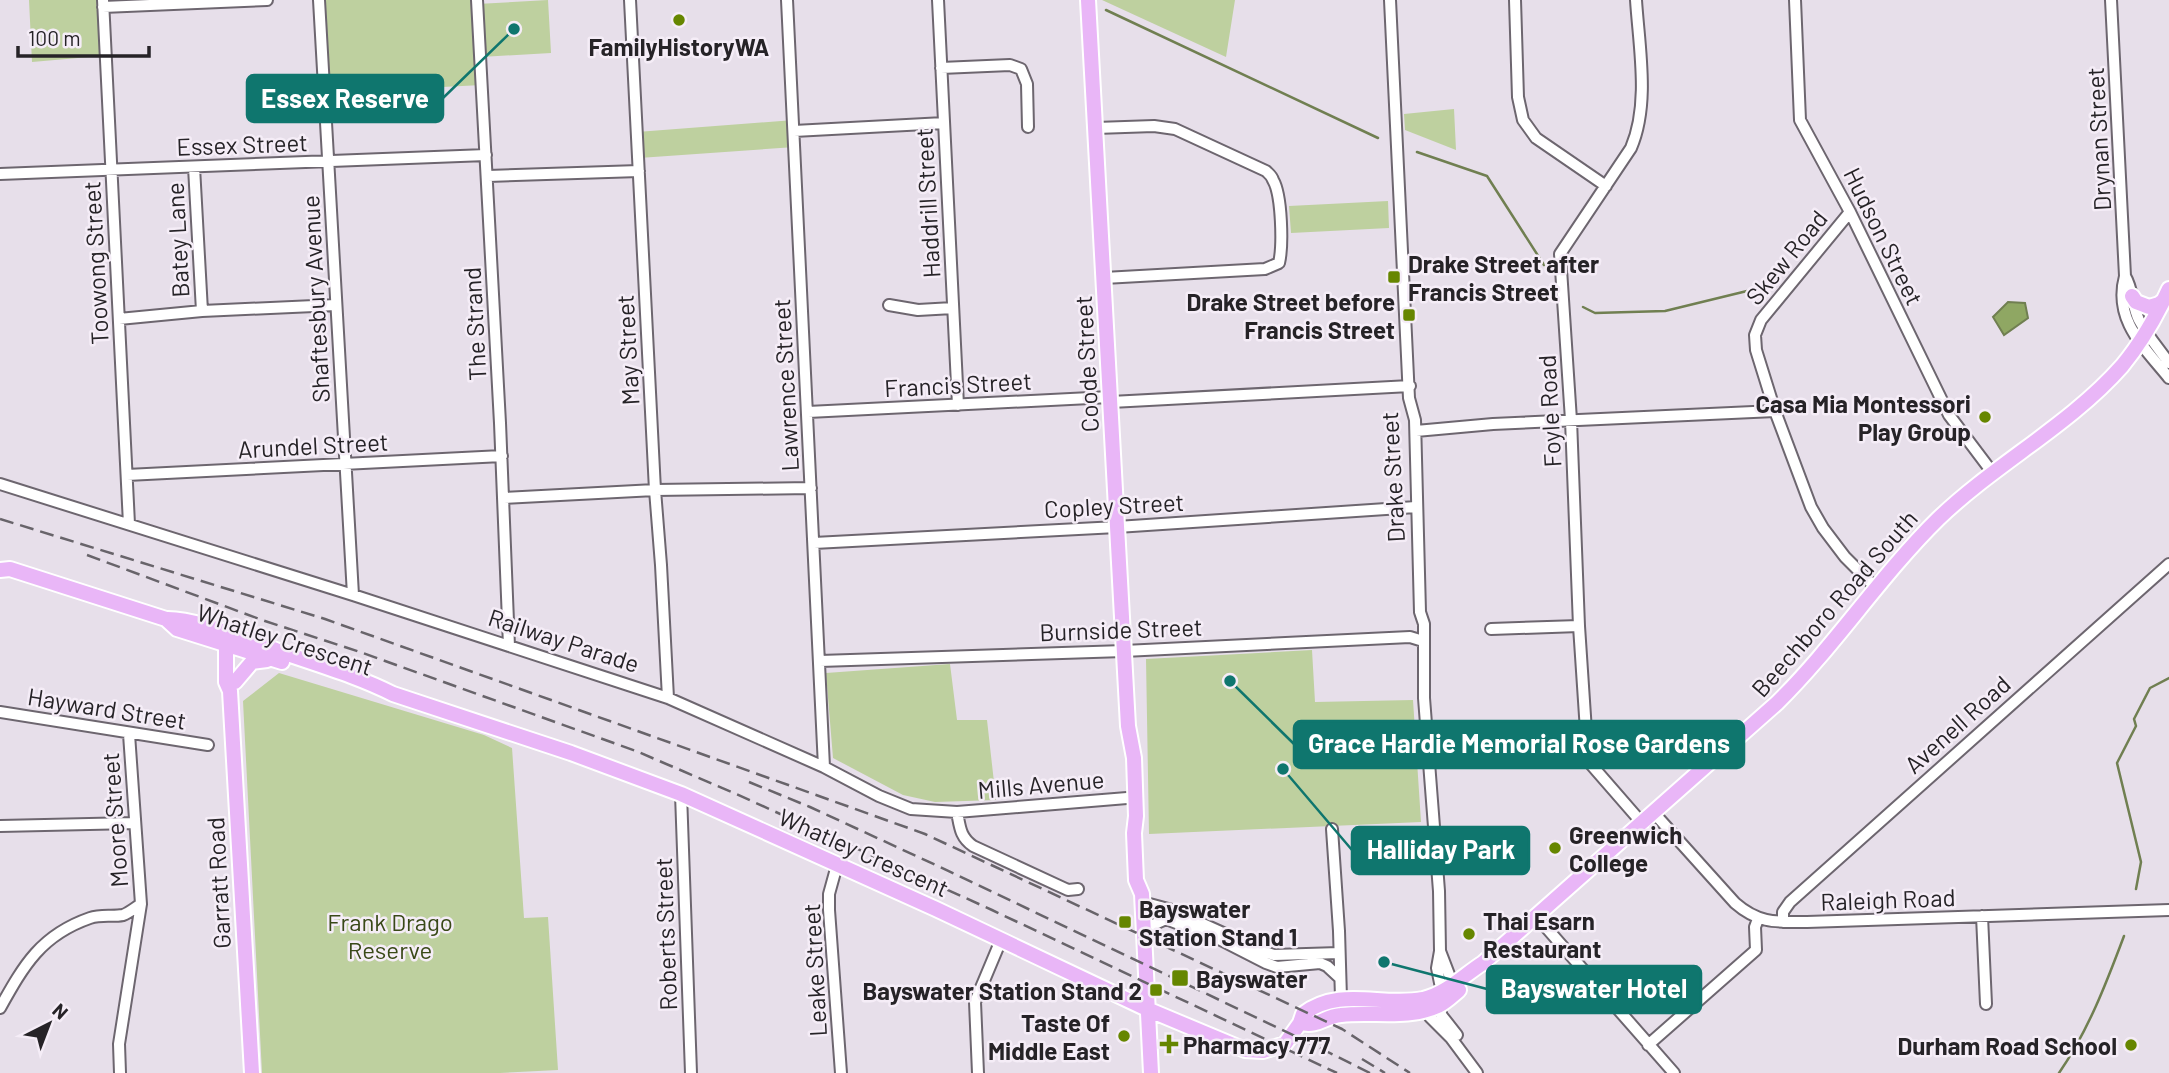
<svg xmlns="http://www.w3.org/2000/svg" width="2169" height="1073" font-family="Barlow,sans-serif">
<style>
.green{fill:#bed09f}
.water{fill:#8fa763;stroke:#707f51;stroke-width:2}
.lines{fill:none;stroke-linecap:round;stroke-linejoin:round}
.stream{stroke:#707f51;stroke-width:2.5}
.minor-casing{stroke:#6d666f;stroke-width:14}
.major-casing{stroke:#fff;stroke-width:18}
.minor{stroke:#fff;stroke-width:10}
.major{stroke:#e9b6f7;stroke-width:14}
.rail{stroke:#68646a;stroke-width:2.5;stroke-dasharray:14 7;stroke-linecap:butt}
.poi-dot{fill:#668600;stroke:#f5edf7;stroke-width:2.5}
.labels{text-anchor:middle;dominant-baseline:central;stroke-width:5;stroke-linejoin:round;paint-order:stroke}
.poi-label{font-size:24px;font-weight:bold;fill:#262327;stroke:#f5edf7;text-anchor:start}
.street-label{font-size:24px;fill:#262327;stroke:#f5edf7}
.park-label{font-size:24px;fill:#394917;stroke:#f5edf7}
.leader{fill:none;stroke:#0f766e;stroke-width:2.5}
.callout-dot{fill:#0f766e;stroke:#f5edf7;stroke-width:2.5}
.callout{fill:#0f766e;stroke:#0f766e;stroke-width:2.5}
.callout-label{font-size:26px;text-anchor:middle;font-weight:bold;fill:#fff}
</style>
<rect width="100%" height="100%" fill="#e7dfea"/>
<path class="green" d="M 29,0 L 97,0 L 101,56 L 32,62 Z
M 319,0 L 477,0 L 477,4 L 548,0 L 551,53 L 481,57 L 482,85 L 323,93 Z
M 1102,0 L 1235,0 L 1226,57 Z
M 1454,109 L 1456,150 L 1405,130 L 1404,114 Z
M 794,120 L 795,147 L 639,158 L 637,132 Z
M 1388,201 L 1389,228 L 1291,233 L 1289,206 Z
M 1312,650 L 1315,702 L 1413,700 L 1421,822 L 1149,834 L 1146,659 Z
M 950,664 L 957,720 L 987,720 L 996,800 L 935,802 L 903,795 L 833,758 L 826,673 Z
M 279,673 L 484,735 L 512,748 L 524,918 L 548,917 L 558,1070 L 500,1073 L 262,1073 L 243,701 Z"/>
<path class="water" d="M 2008,302 L 2025,303 L 2028,318 L 2004,335 L 1993,317 Z"/>
<g class="lines">
<path class="stream" d="M 1106,10 L 1378,138
M 1417,152 L 1487,176 L 1544,265
M 1583,307 L 1595,313 L 1665,311 L 1747,291
M 2136,889 L 2141,862 L 2117,763 L 2136,726 L 2134,719 L 2150,688 L 2169,678
M 2059,1073 C 2088,1031 2106,984 2124,936"/>
<defs>
<path id="minor" d="M 103,0 L 129,524
M 319,0 L 353,595
M 477,0 L 500,423 L 509,646
M 630,0 L 655,490 L 661,565 L 668,698
M 787,0 L 824,767
M 938,0 L 958,405
M 1390,0 L 1409,398 L 1415,420 L 1420,612 L 1424,624 L 1424,698 L 1439,891 L 1440,951 L 1437,968 L 1440,983 L 1448,996
M 1515,0 L 1518,97 L 1523,120 L 1536,138 L 1606,186
M 1636,0 C 1639,47 1650,104 1631,148 L 1560,254 L 1571,420 L 1579,626 L 1588,761 L 1642,823
M 1795,0 L 1800,120 L 1850,212 L 1949,415 L 1992,472
M 2111,0 L 2125,276 C 2113,320 2144,347 2169,378
M 103,7 L 267,0
M 941,68 L 1010,65 L 1021,69 L 1027,84 L 1028,127
M 1096,128 L 1154,126 L 1175,129 L 1266,171 C 1269,174 1272,176 1273,180 C 1282,195 1283,246 1279,263 L 1265,269 L 1104,278
M 794,131 L 944,123
M 194,167 L 202,311
M 0,174 L 486,155
M 488,176 L 639,171
M 1850,212 L 1761,320 L 1755,335 L 1756,350 L 1775,411 L 1811,507 L 1823,528 L 1845,557 L 1877,589
M 2125,276 C 2133,289 2132,306 2139,320 C 2147,335 2159,349 2169,363
M 889,305 L 918,310 L 953,308
M 119,319 L 202,311 L 336,305
M 1111,402 L 1410,386
M 808,412 L 1110,397
M 1416,431 L 1493,424 L 1775,411
M 127,475 L 502,456
M 0,484 L 353,595 L 668,698 L 824,767 L 879,796 L 911,809 L 957,812 L 1127,798
M 504,498 L 655,490 L 811,488
M 814,543 L 1117,527 L 1416,507
M 1491,629 L 1579,626
M 820,661 L 1124,651 L 1410,637 L 1423,641
M 0,712 L 208,745
M 681,794 L 691,1073
M 957,812 C 960,827 960,837 973,846 L 1068,890 L 1078,889
M 1654,813 L 1735,903 C 1759,924 1777,922 1807,922 L 2169,910
M 0,826 L 134,823
M 1332,829 L 1339,931 L 1341,998 C 1346,1008 1353,1007 1364,1008
M 837,865 L 829,894 L 829,910 L 841,1073
M 1142,902 L 1172,910 L 1265,952 L 1274,955 L 1339,953
M 1536,916 L 1674,1073
M 1982,916 L 1986,1004
M 1783,922 L 1783,912 L 1790,902 L 2169,564
M 1142,930 L 1166,919 L 1221,940 L 1266,963 L 1277,967 L 1320,963 L 1327,966 L 1340,978
M 1440,951 L 1450,977 L 1460,988
M 1436,1002 L 1442,1016 L 1457,1035
M 1425,1003 L 1430,1017 L 1451,1038 L 1477,1073
M 0,1008 C 24,965 41,935 90,918 C 101,914 112,917 123,915 C 129,913 136,907 141,904
M 1648,1045 L 1756,950 L 1755,927 L 1758,919
M 120,1073 L 119,1044 L 141,904 L 129,734
M 978,1073 L 975,1002 L 1001,940"/>
<path id="major" d="M 1088,0 L 1128,726 L 1134,758 L 1136,816 L 1134,833 L 1136,880 L 1142,894 L 1151,1073
M 2132,296 L 2136,302 L 2149,307 L 2159,304 L 2164,300
M 0,570 L 10,569 L 166,619 C 196,618 245,640 276,650 C 315,664 355,675 393,694 L 571,753 L 681,794 L 936,909 L 1147,1009 L 1245,1050 L 1263,1051 L 1285,1044 L 1300,1023 L 1303,1014 C 1340,986 1381,1007 1423,999 C 1446,994 1464,975 1483,963 L 1777,703 C 1835,646 1880,576 1938,519 C 1995,464 2070,425 2122,366 C 2142,342 2156,317 2169,289
M 166,619 L 177,629 L 282,662
M 226,633 L 226,682 L 230,691 L 252,1073
M 235,682 L 252,662 L 267,660
M 1300,1023 C 1320,1027 1322,1017 1341,1015 C 1372,1011 1408,1020 1438,1006 C 1446,1002 1453,995 1459,990"/>
</defs>
<use href="#minor" class="minor-casing"/>
<use href="#major" class="major-casing"/>
<use href="#minor" class="minor"/>
<use href="#major" class="major"/>
<path class="rail" d="M 0,519 L 325,619 L 925,834 L 1342,1029 L 1410,1073
M 87,555 L 262,620 L 360,652 L 636,751 L 734,793 L 992,910 L 1337,1073
M 749,782 L 810,807 L 940,867 L 1314,1045 L 1370,1073
M 1362,1059 L 1385,1073"/>
</g>
<g class="poi-dot">
<circle cx="679" cy="20" r="7"/>
<rect x="1387" y="270" width="14" height="14" rx="3.5"/>
<rect x="1402" y="308" width="14" height="14" rx="3.5"/>
<circle cx="1985" cy="417" r="7"/>
<circle cx="1555" cy="848" r="7"/>
<rect x="1118" y="915" width="14" height="14" rx="3.5"/>
<circle cx="1469" cy="934" r="7"/>
<rect x="1171" y="969" width="18" height="18" rx="3.5"/>
<rect x="1149" y="983" width="14" height="14" rx="3.5"/>
<circle cx="1124" cy="1036" r="7"/>
<path d="M1165.5 1033.5h7v7h7v7h-7v7h-7v-7h-7v-7h7z"/>
<circle cx="2131" cy="1045" r="7"/>
</g>
<g class="labels">
<g class="poi-label">
<text x="679" y="46" text-anchor="middle">FamilyHistoryWA</text>
<text x="1408" y="263">Drake Street after<tspan x="1408" dy="28">Francis Street</tspan></text>
<text x="1395" y="301" text-anchor="end">Drake Street before<tspan x="1395" dy="28">Francis Street</tspan></text>
<text x="1971" y="403" text-anchor="end">Casa Mia Montessori<tspan x="1971" dy="28">Play Group</tspan></text>
<text x="1569" y="834">Greenwich<tspan x="1569" dy="28">College</tspan></text>
<text x="1139" y="908">Bayswater<tspan x="1139" dy="28">Station Stand 1</tspan></text>
<text x="1483" y="920">Thai Esarn<tspan x="1483" dy="28">Restaurant</tspan></text>
<text x="1196" y="978">Bayswater</text>
<text x="1142" y="990" text-anchor="end">Bayswater Station Stand 2</text>
<text x="1110" y="1022" text-anchor="end">Taste Of<tspan x="1110" dy="28">Middle East</tspan></text>
<text x="1183" y="1044">Pharmacy 777</text>
<text x="2117" y="1045" text-anchor="end">Durham Road School</text>
</g>
<g class="street-label">
<text transform="translate(2098 139) rotate(-93)">Drynan Street</text>
<text transform="translate(242 144) rotate(-2)">Essex Street</text>
<text transform="translate(927 203) rotate(-93)">Haddrill Street</text>
<text transform="translate(1884 236) rotate(64)">Hudson Street</text>
<text transform="translate(177 240) rotate(-93)">Batey Lane</text>
<text transform="translate(1786 257) rotate(-51)">Skew Road</text>
<text transform="translate(95 263) rotate(-93)">Toowong Street</text>
<text transform="translate(315 299) rotate(-93)">Shaftesbury Avenue</text>
<text transform="translate(474 324) rotate(-93)">The Strand</text>
<text transform="translate(627 350) rotate(-93)">May Street</text>
<text transform="translate(1086 364) rotate(-93)">Coode Street</text>
<text transform="translate(958 384) rotate(-3)">Francis Street</text>
<text transform="translate(785 385) rotate(-93)">Lawrence Street</text>
<text transform="translate(1549 411) rotate(-93)">Foyle Road</text>
<text transform="translate(313 445) rotate(-3)">Arundel Street</text>
<text transform="translate(1392 477) rotate(-93)">Drake Street</text>
<text transform="translate(1114 505) rotate(-3)">Copley Street</text>
<text transform="translate(1834 603) rotate(-49)">Beechboro Road South</text>
<text transform="translate(1121 629) rotate(-2)">Burnside Street</text>
<text transform="translate(285 639) rotate(18)">Whatley Crescent</text>
<text transform="translate(564 640) rotate(18)">Railway Parade</text>
<text transform="translate(107 708) rotate(9)">Hayward Street</text>
<text transform="translate(1957 724) rotate(-42)">Avenell Road</text>
<text transform="translate(1041 784) rotate(-5)">Mills Avenue</text>
<text transform="translate(114 820) rotate(-94)">Moore Street</text>
<text transform="translate(864 852) rotate(24)">Whatley Crescent</text>
<text transform="translate(218 883) rotate(-93)">Garratt Road</text>
<text transform="translate(1888 899) rotate(-2)">Raleigh Road</text>
<text transform="translate(665 934) rotate(-92)">Roberts Street</text>
<text transform="translate(814 970) rotate(-93)">Leake Street</text>
</g>
<g class="park-label">
<text x="390" y="921">Frank Drago<tspan x="390" dy="28">Reserve</tspan></text>
</g>
</g>
<path class="leader" d="M514 29L443 98M1230 681L1294 744M1283 769L1352 850M1384 962L1487 989"/>
<g class="callout-dot">
<circle cx="514" cy="29" r="7"/>
<circle cx="1230" cy="681" r="7"/>
<circle cx="1283" cy="769" r="7"/>
<circle cx="1384" cy="962" r="7"/>
</g>
<g class="callout">
<rect x="247" y="75" width="196" height="47" rx="7"/>
<rect x="1294" y="721" width="450" height="47" rx="7"/>
<rect x="1352" y="827" width="177" height="47" rx="7"/>
<rect x="1487" y="966" width="214" height="47" rx="7"/>
</g>
<g class="callout-label">
<text x="345" y="108">Essex Reserve</text>
<text x="1519" y="753">Grace Hardie Memorial Rose Gardens</text>
<text x="1441" y="859">Halliday Park</text>
<text x="1594" y="998">Bayswater Hotel</text>
</g>
<g transform="translate(49 1024) rotate(42)" stroke="#f5edf7" stroke-width="5" paint-order="stroke">
<path d="M0-5L12 26L0 18L-12 26Z" fill="#262327"/>
<text y="-10" font-size="19" font-weight="bold" text-anchor="middle" fill="#262327">N</text>
</g>
<path d="M18 46v10h131v-10" fill="none" stroke="#262327" stroke-width="3.5"/>
<text x="28" y="46" font-size="21" fill="#262327" stroke="#f5edf7" stroke-width="5" paint-order="stroke">100 m</text>
</svg>
